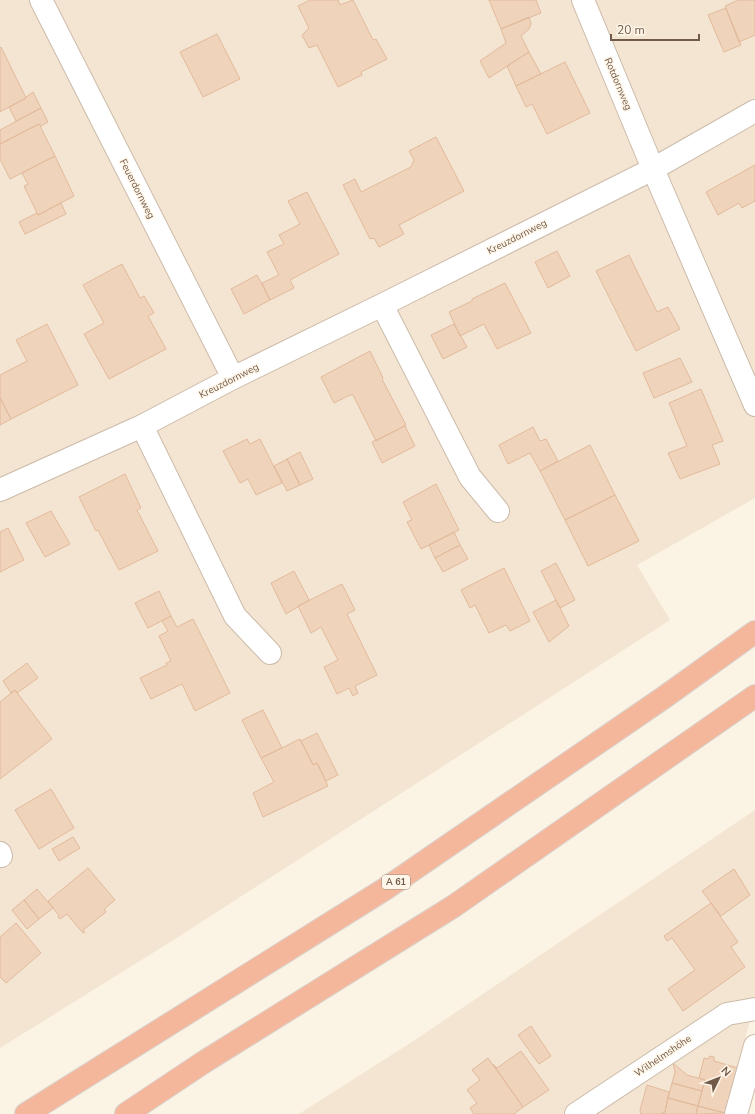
<svg xmlns="http://www.w3.org/2000/svg" width="755" height="1114" font-family="'Nunito Sans',sans-serif">
<style>
.residential{fill:#f3e5d1}
.building{fill:#f0d3bb;stroke:#e2ba9c}
.lines{fill:none;stroke-linecap:round;stroke-linejoin:round}
.minor-casing{stroke:#cba;stroke-width:24}
.motorway-casing{stroke:#dad4d0;stroke-width:24}
.minor{stroke:#fff;stroke-width:22}
.motorway{stroke:#f4b79b;stroke-width:22}
.labels{text-anchor:middle;dominant-baseline:central;stroke-width:3;stroke-linejoin:round;paint-order:stroke}
.shield{fill:#fef7e9;stroke:#9c897a;stroke-width:1}
.shield-label{font-size:9px;font-weight:bold;fill:#725a4a}
.street-label{font-size:10px;fill:#725a4a;stroke:#fef7e9}
</style>
<rect width="100%" height="100%" fill="#fbf3e3"/>
<path class="residential" d="M 0,0 L 755,0 L 755,498 L 637,565 L 670,620 L 175,939 L 0,1048 Z
M 755,810 L 755,1004 L 723,1114 L 299,1114 L 412,1042 Z"/>
<path class="building" d="M 310,0 L 338,0 L 340,5 L 353,0 L 373,40 L 376,39 L 387,59 L 361,72 L 362,75 L 338,87 L 317,45 L 309,48 L 302,35 L 309,28 L 298,6 Z
M 489,0 L 536,0 L 541,13 L 501,29 Z
M 738,0 L 755,0 L 755,35 L 739,42 L 725,6 Z
M 726,8 L 741,45 L 724,52 L 708,15 Z
M 529,17 L 531,24 L 529,29 L 521,36 L 529,52 L 489,78 L 480,61 L 506,43 L 501,29 Z
M 217,34 L 240,79 L 203,97 L 180,52 Z
M 1,47 L 26,98 L 0,112 L 0,48 Z
M 529,52 L 541,74 L 516,86 L 507,66 Z
M 565,62 L 590,113 L 547,134 L 532,104 L 526,107 L 516,86 Z
M 33,92 L 41,108 L 16,121 L 9,107 L 26,98 L 26,97 Z
M 41,108 L 48,122 L 41,126 L 39,124 L 0,144 L 0,130 Z
M 39,124 L 55,156 L 10,179 L 0,159 L 0,144 Z
M 436,137 L 464,191 L 399,225 L 404,234 L 379,247 L 374,238 L 370,239 L 343,185 L 355,179 L 361,192 L 411,167 L 414,160 L 409,151 Z
M 55,156 L 74,196 L 38,215 L 24,186 L 28,184 L 22,173 Z
M 755,165 L 755,201 L 742,208 L 739,203 L 718,215 L 706,192 Z
M 307,192 L 339,254 L 290,280 L 294,288 L 270,300 L 262,283 L 279,275 L 267,252 L 284,244 L 279,235 L 300,224 L 288,201 Z
M 61,203 L 66,214 L 25,234 L 19,222 L 37,213 L 38,215 Z
M 557,251 L 570,276 L 548,288 L 535,262 Z
M 629,255 L 657,312 L 668,307 L 680,329 L 636,351 L 596,271 Z
M 122,264 L 140,298 L 144,296 L 154,313 L 148,316 L 166,349 L 109,379 L 84,334 L 104,323 L 83,285 Z
M 257,275 L 270,300 L 244,314 L 231,289 Z
M 505,283 L 531,333 L 497,349 L 484,324 L 460,336 L 449,312 L 472,301 L 472,299 Z
M 47,324 L 78,385 L 11,419 L 0,398 L 0,375 L 27,361 L 16,340 Z
M 454,324 L 467,347 L 443,359 L 431,335 Z
M 370,351 L 383,378 L 382,379 L 406,425 L 376,441 L 353,395 L 350,395 L 334,403 L 321,377 Z
M 680,358 L 692,382 L 654,398 L 643,373 Z
M 701,389 L 723,441 L 712,445 L 720,464 L 680,479 L 668,453 L 687,446 L 669,403 Z
M 0,398 L 11,419 L 0,425 Z
M 405,426 L 415,446 L 382,463 L 372,442 Z
M 533,427 L 540,441 L 546,439 L 558,461 L 540,471 L 530,453 L 508,464 L 499,445 Z
M 247,439 L 250,444 L 260,439 L 282,483 L 256,495 L 248,479 L 240,483 L 223,451 Z
M 590,445 L 615,495 L 565,520 L 540,471 Z
M 300,452 L 313,479 L 300,485 L 287,459 Z
M 287,459 L 300,485 L 287,491 L 274,466 Z
M 125,474 L 141,508 L 137,510 L 158,551 L 119,570 L 98,530 L 96,531 L 79,497 Z
M 436,484 L 459,530 L 421,549 L 407,522 L 412,520 L 403,502 Z
M 615,495 L 639,541 L 588,566 L 565,520 Z
M 51,511 L 70,544 L 45,557 L 26,523 Z
M 8,528 L 24,560 L 0,572 L 0,532 Z
M 454,532 L 460,545 L 435,558 L 429,545 Z
M 460,545 L 468,559 L 443,572 L 435,558 Z
M 556,563 L 575,600 L 560,608 L 541,571 Z
M 504,568 L 530,621 L 510,631 L 506,625 L 489,633 L 475,605 L 470,608 L 461,590 Z
M 294,571 L 309,600 L 286,614 L 271,583 Z
M 342,584 L 355,610 L 347,614 L 377,675 L 355,686 L 358,693 L 353,696 L 349,688 L 337,694 L 324,667 L 338,660 L 321,627 L 311,633 L 298,606 Z
M 159,591 L 171,616 L 148,628 L 135,603 Z
M 556,600 L 569,626 L 549,642 L 533,612 Z
M 171,616 L 177,627 L 193,619 L 230,693 L 195,711 L 182,684 L 151,699 L 140,678 L 167,665 L 166,663 L 171,661 L 159,636 L 168,631 L 162,621 Z
M 27,663 L 38,678 L 17,693 L 15,690 L 11,693 L 3,681 Z
M 15,690 L 52,739 L 0,779 L 0,702 Z
M 263,710 L 282,748 L 261,758 L 242,720 Z
M 317,733 L 338,775 L 326,781 L 317,763 L 313,765 L 301,741 Z
M 300,739 L 313,765 L 317,763 L 328,786 L 263,817 L 253,793 L 274,782 L 261,758 Z
M 51,789 L 74,828 L 39,849 L 15,810 Z
M 73,837 L 80,848 L 59,861 L 52,849 Z
M 88,868 L 115,900 L 104,909 L 106,912 L 83,930 L 85,932 L 83,933 L 67,914 L 60,919 L 58,917 L 59,916 L 48,901 Z
M 734,869 L 750,895 L 721,916 L 702,891 Z
M 37,889 L 53,908 L 39,919 L 24,900 Z
M 24,900 L 39,919 L 27,929 L 12,910 Z
M 711,903 L 738,942 L 731,947 L 745,967 L 683,1011 L 668,989 L 695,970 L 672,938 L 667,941 L 664,936 Z
M 16,923 L 41,953 L 6,983 L 0,977 L 0,937 Z
M 531,1026 L 551,1056 L 539,1064 L 518,1035 Z
M 521,1051 L 549,1090 L 523,1107 L 493,1064 L 497,1068 Z
M 710,1056 L 714,1057 L 714,1061 L 738,1068 L 725,1113 L 698,1106 L 705,1080 L 699,1078 L 704,1058 L 708,1059 Z
M 488,1058 L 523,1107 L 514,1114 L 474,1114 L 470,1108 L 477,1103 L 467,1090 L 480,1080 L 472,1070 Z
M 673,1063 L 687,1075 L 705,1080 L 702,1091 L 672,1083 L 675,1072 Z
M 672,1083 L 702,1091 L 698,1106 L 668,1098 Z
M 647,1085 L 669,1092 L 665,1112 L 661,1114 L 641,1114 L 640,1110 Z
M 668,1098 L 698,1106 L 696,1114 L 661,1114 L 665,1112 Z
M 698,1106 L 725,1113 L 696,1114 Z"/>
<g class="lines">
<defs>
<path id="minor" d="M 41,0 L 233,378
M 583,0 L 653,169 L 755,405
M 382,305 L 470,477 L 498,511
M 142,426 L 235,616 L 270,653
M 0,490 L 142,426 L 233,378 L 382,305 L 653,169 L 755,111
M 0,853 L 1,856
M 576,1114 L 727,1014 L 755,1009
M 736,1114 L 755,1046"/>
<path id="motorway" d="M 26,1114 L 385,889 L 666,696 L 755,632
M 126,1114 L 204,1062 L 454,906 L 755,696"/>
</defs>
<use href="#minor" class="minor-casing"/>
<use href="#motorway" class="motorway-casing"/>
<use href="#minor" class="minor"/>
<use href="#motorway" class="motorway"/>
</g>
<g class="labels">
<rect class="shield" x="382" y="875" width="28" height="14" rx="3"/>
<g class="shield-label">
<text x="396" y="882">A 61</text>
</g>
<g class="street-label">
<text transform="translate(618 84) rotate(67)">Rotdornweg</text>
<text transform="translate(137 189) rotate(63)">Feuerdornweg</text>
<text transform="translate(517 237) rotate(-27)">Kreuzdornweg</text>
<text transform="translate(229 381) rotate(-27)">Kreuzdornweg</text>
<text transform="translate(663 1056) rotate(-34)">Wilhelmshöhe</text>
</g>
</g>
<g transform="translate(719 1078) rotate(47)" stroke="#fef7e9" stroke-width="3" paint-order="stroke">
<path d="M0-3L7 15L0 10L-7 15Z" fill="#725a4a"/>
<text y="-6" font-size="11" font-weight="bold" text-anchor="middle" fill="#725a4a">N</text>
</g>
<path d="M611 34v6h88v-6" fill="none" stroke="#725a4a" stroke-width="2"/>
<text x="617" y="34" font-size="12" fill="#725a4a" stroke="#fef7e9" stroke-width="3" paint-order="stroke">20 m</text>
</svg>
